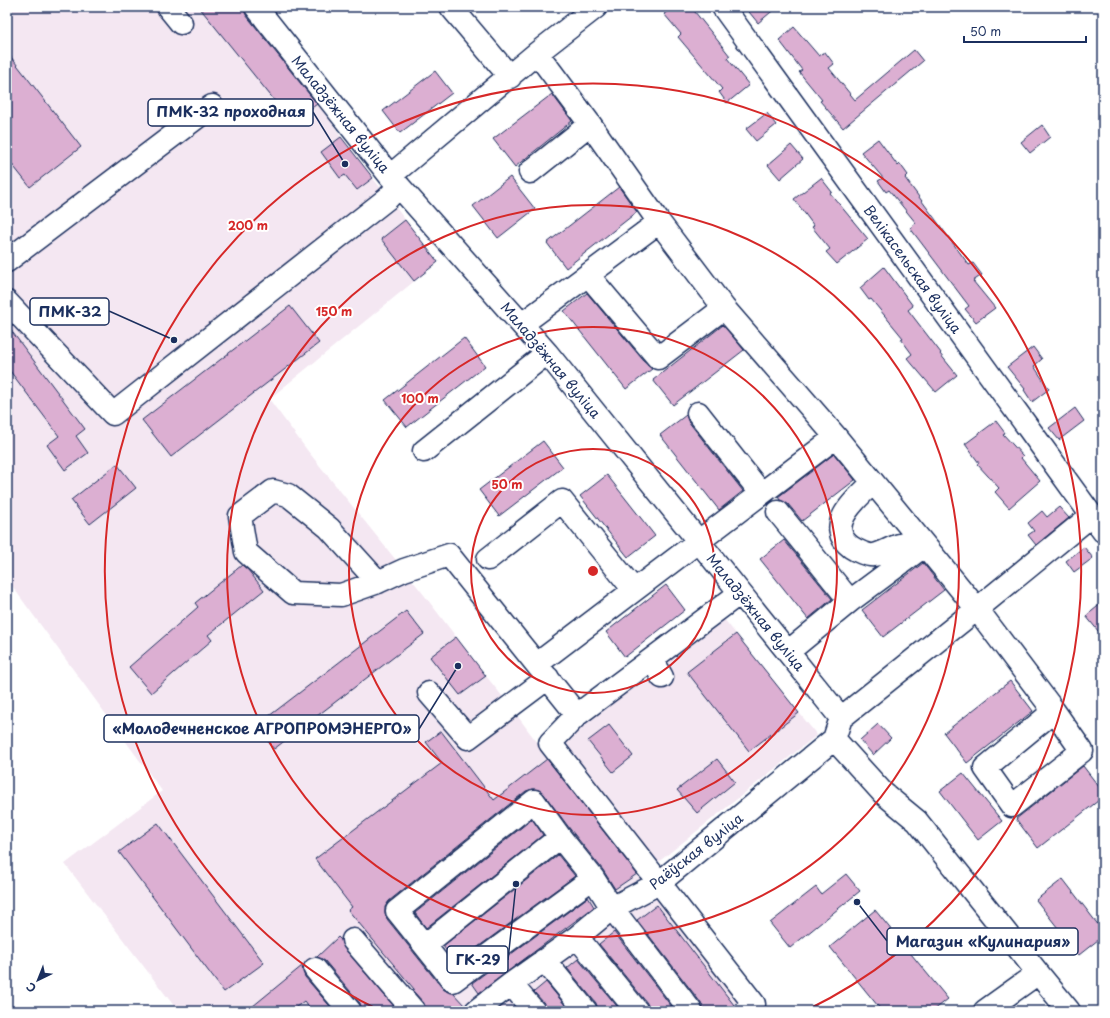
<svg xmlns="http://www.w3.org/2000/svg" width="1110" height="1018" font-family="'Playpen Sans',sans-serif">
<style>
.built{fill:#f4e7f2}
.building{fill:#dcafd2;stroke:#1b2f5e}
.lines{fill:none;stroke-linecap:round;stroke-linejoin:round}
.minor-casing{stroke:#1b2f5e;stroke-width:25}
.minor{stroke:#fff;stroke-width:22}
.ring{fill:none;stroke:#d62828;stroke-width:2}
.labels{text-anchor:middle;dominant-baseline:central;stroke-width:4;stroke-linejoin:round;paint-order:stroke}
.street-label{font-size:14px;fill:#1b2f5e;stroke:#fff}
.centre{fill:#d62828;stroke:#fff;stroke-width:2}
.ring-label{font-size:12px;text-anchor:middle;font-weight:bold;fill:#d62828;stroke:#fff;stroke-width:4;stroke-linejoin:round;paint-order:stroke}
.leader{fill:none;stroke:#1b2f5e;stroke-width:1.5}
.callout-dot{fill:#1b2f5e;stroke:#fff;stroke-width:1.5}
.callout{fill:#fff;stroke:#1b2f5e;stroke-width:1.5}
.callout-label{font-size:15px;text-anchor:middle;font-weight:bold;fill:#1b2f5e}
</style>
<rect width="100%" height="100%" fill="#fff"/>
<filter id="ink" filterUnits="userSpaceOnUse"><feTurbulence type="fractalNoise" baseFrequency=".025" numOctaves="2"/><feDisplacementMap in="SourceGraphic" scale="8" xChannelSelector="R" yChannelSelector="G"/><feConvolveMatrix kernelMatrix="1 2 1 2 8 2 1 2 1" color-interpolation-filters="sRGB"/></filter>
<g filter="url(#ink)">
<path class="built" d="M 7,7 L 243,7 L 319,102 L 341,137 L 438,262 L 269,399 L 307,450 L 421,591 L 486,676 L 511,707 L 530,733 L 752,1011 L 251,1011 L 248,1006 L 242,1011 L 178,1011 L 65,864 L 162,791 L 7,579 Z
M 720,614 L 817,735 L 657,863 L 564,747 L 565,736 L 635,680 L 655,682 L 668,673 L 669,654 Z"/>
<path class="building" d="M 199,7 L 243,7 L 246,15 L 317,104 L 304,114 L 295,102 L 283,111 Z
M 673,7 L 691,7 L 730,56 L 727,58 L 749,85 L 727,103 L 719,92 L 722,89 L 678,37 L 681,34 L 664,14 Z
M 745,7 L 777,7 L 758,23 Z
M 794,27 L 819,56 L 825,52 L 834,64 L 829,68 L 855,100 L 914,50 L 923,61 L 843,128 L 820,101 L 822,100 L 799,72 L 802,70 L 779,40 Z
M 7,52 L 81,147 L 30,187 L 7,158 Z
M 435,71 L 452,93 L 400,133 L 383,111 Z
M 552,94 L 572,121 L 515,167 L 493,139 Z
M 767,113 L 776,125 L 756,141 L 746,129 Z
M 1042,125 L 1050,137 L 1030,153 L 1021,142 Z
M 341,137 L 373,178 L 357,190 L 345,175 L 340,178 L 321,152 Z
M 878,139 L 898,166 L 900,164 L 908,175 L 905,178 L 969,265 L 973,263 L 982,275 L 973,281 L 995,308 L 976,322 L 965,309 L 969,306 L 910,228 L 916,223 L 889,190 L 886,192 L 878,181 L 883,178 L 861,152 Z
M 791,145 L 803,159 L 780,179 L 768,165 Z
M 510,177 L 535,209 L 498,238 L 473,206 Z
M 821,178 L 832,192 L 830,193 L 868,239 L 837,264 L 826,252 L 830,249 L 812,227 L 814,226 L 794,199 Z
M 619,187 L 637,212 L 566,268 L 547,243 Z
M 405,220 L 438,262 L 414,281 L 381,239 Z
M 884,267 L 913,306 L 908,310 L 941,353 L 940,354 L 957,375 L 936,392 L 907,358 L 912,354 L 901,339 L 903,338 L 871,299 L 869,300 L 860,288 Z
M 587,293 L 648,366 L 652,369 L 626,389 L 564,311 Z
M 290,306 L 319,343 L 171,457 L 142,420 Z
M 7,325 L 85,429 L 76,436 L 88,453 L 65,470 L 47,445 L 59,436 L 7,367 Z
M 723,325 L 744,350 L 673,405 L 653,380 Z
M 464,338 L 485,366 L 407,427 L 385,400 Z
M 1033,347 L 1042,359 L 1034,366 L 1049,389 L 1032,402 L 1024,390 L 1025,389 L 1007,367 Z
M 1075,408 L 1084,421 L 1059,440 L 1049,428 Z
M 686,415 L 688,421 L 743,491 L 719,510 L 660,435 Z
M 996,421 L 1005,433 L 1003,434 L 1023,456 L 1021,458 L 1040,481 L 1009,508 L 995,492 L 999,488 L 977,464 L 979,463 L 965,444 Z
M 543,441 L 563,467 L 499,516 L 479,490 Z
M 834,454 L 855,480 L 802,521 L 788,504 L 780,500 L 778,497 Z
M 117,464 L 136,488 L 90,524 L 71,500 Z
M 607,475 L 655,536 L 628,557 L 580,496 Z
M 1059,507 L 1069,518 L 1036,545 L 1028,535 L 1034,531 L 1028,523 L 1042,511 L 1047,517 Z
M 784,540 L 832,599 L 808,619 L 760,559 Z
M 1084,547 L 1093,558 L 1074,572 L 1066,561 Z
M 923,563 L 944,590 L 883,637 L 862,610 Z
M 242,565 L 248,570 L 264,590 L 208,635 L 212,640 L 151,693 L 129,667 L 198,607 L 195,603 Z
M 666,585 L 685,610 L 625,657 L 606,632 Z
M 1103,602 L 1103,637 L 1086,616 Z
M 406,611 L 424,634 L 274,749 L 256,726 Z
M 736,634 L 799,713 L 749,751 L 687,672 Z
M 456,637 L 486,676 L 460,695 L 430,657 Z
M 1010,681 L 1033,711 L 967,763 L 944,733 Z
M 878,724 L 891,738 L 873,755 L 860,740 Z
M 609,725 L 633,756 L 613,772 L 588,741 Z
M 441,731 L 494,800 L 547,759 L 637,874 L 615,889 L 603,870 L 570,829 L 544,794 L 539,790 L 533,789 L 526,791 L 389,901 L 385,907 L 385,913 L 387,919 L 443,989 L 448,992 L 453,993 L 465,1006 L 458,1011 L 426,1011 L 424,1003 L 412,990 L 414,989 L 348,910 L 352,907 L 315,859 L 442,763 L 426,742 Z
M 717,759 L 735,782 L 697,813 L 677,790 Z
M 1083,766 L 1103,792 L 1103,797 L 1038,848 L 1016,819 Z
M 963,773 L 1002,821 L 978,840 L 940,791 Z
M 532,819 L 543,835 L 426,928 L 415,913 Z
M 158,823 L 264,963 L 224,992 L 119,852 Z
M 558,855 L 575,876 L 456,963 L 443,946 Z
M 846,874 L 860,891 L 790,948 L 770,923 L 816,887 L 821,894 Z
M 1063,879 L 1103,931 L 1103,936 L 1079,955 L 1036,900 Z
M 588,897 L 594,907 L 479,993 L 472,983 Z
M 657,905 L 734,1005 L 733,1011 L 703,1011 L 701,1003 L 637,920 Z
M 875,910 L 948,999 L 933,1011 L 882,1011 L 830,947 Z
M 614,932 L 617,936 L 675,1011 L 649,1011 L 647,1003 L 599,944 Z
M 338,937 L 341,940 L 344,948 L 398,1011 L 362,1011 L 360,1003 L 325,961 L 317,957 Z
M 578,959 L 621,1011 L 598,1011 L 596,1003 L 567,968 Z
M 302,966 L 303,972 L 305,977 L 334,1011 L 312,1011 L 304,1001 L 291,1011 L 247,1011 Z
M 546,982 L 570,1011 L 546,1011 L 544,1003 L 534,992 Z"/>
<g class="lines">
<defs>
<path id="minor" d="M 168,7 L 181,23
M 256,7 L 390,176 L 547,353 L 841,718
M 451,7 L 510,77
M 723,7 L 1103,531
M 537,53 L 590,124 L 659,222 L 724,308 L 836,437 L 977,609 L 1054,711 L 1082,751 L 1012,806 L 985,768 L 1054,711
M 530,172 L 590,124
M 390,176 L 537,53 L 596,7
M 7,261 L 212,106
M 588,275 L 658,358 L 724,308
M 7,302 L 113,414 L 388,198 L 399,186
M 522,324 L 659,222
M 698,413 L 761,493
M 424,451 L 547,353
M 873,483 C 857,498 823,526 851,547 C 857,551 868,556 874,555 C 883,553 892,547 900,545 C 908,542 917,544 924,546
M 778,512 L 850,601
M 488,559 L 562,501 L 634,590
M 378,582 L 329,528 L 288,495 L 273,491 L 240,516 L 246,552 L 293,593 L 341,595 L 378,582 L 404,570 L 449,555 L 577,715
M 740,593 L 577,715 L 550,743 L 754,1004 L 745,1011
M 789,651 L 850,601 L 924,546
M 652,659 L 662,677
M 537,664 L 836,437
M 429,693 L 468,738 L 548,678
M 841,718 L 977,609 L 1092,515
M 834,739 L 883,793 L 917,821 L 1038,973 L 1069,1011
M 593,878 L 453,981 L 397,911 L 534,801 L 560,837 L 593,878 L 612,908 L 691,1011
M 577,937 L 637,1011
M 353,940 L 414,1011
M 425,945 L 560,837
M 544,960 L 586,1011
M 315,969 L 350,1011
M 511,984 L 534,1011
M 476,1011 L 511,984 L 577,937 L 612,908 L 659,883 L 834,739 L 841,718
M 985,1011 L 1038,973"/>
</defs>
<use href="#minor" class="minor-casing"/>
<use href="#minor" class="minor"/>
</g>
</g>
<g class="ring">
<circle cx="593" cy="571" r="122"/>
<circle cx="593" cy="571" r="244"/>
<circle cx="593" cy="571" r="366"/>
<path d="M379 1010A488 488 0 1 1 807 1010"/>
</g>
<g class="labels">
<g class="street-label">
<text transform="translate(341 114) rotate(51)">Маладзёжная вуліца</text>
<text transform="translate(913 269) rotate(54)">Велікасельская вуліца</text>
<text transform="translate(551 360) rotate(50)">Маладзёжная вуліца</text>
<text transform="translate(756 612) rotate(51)">Маладзёжная вуліца</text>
<text transform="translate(696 851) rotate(-38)">Раёўская вуліца</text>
</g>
</g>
<circle cx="593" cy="571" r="6" class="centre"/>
<g class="ring-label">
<text x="248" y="230">200 m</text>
<text x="334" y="316">150 m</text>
<text x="420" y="403">100 m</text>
<text x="507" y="489">50 m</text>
</g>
<path class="leader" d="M345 164L313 112M174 340L109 311M458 666L419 729M857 902L887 941M516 884L508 960"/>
<g class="callout-dot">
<circle cx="345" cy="164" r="4"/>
<circle cx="174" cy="340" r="4"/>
<circle cx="458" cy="666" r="4"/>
<circle cx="857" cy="902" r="4"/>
<circle cx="516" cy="884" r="4"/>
</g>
<g class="callout">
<rect x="148" y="99" width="165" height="27" rx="4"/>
<rect x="30" y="298" width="79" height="27" rx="4"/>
<rect x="104" y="715" width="315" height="27" rx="4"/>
<rect x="887" y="928" width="191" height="27" rx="4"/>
<rect x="447" y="946" width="61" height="27" rx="4"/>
</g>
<g class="callout-label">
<text x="231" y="117">ПМК-32 проходная</text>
<text x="70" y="317">ПМК-32</text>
<text x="262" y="734">«Молодечненское АГРОПРОМЭНЕРГО»</text>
<text x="983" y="947">Магазин «Кулинария»</text>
<text x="478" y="965">ГК-29</text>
</g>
<rect width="1110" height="1018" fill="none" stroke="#fff" stroke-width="24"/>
<rect x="12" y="12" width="1086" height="994" fill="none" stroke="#1b2f5e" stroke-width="1.5" filter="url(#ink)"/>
<g transform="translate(38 980) rotate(223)" stroke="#ffffff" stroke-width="3" paint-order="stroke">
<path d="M0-3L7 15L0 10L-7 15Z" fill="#1b2f5e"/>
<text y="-6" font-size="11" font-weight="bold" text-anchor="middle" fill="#1b2f5e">С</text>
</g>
<path d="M964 36v6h122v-6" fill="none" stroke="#1b2f5e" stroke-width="2"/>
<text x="970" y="36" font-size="12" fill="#1b2f5e" stroke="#ffffff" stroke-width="3" paint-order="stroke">50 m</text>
</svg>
